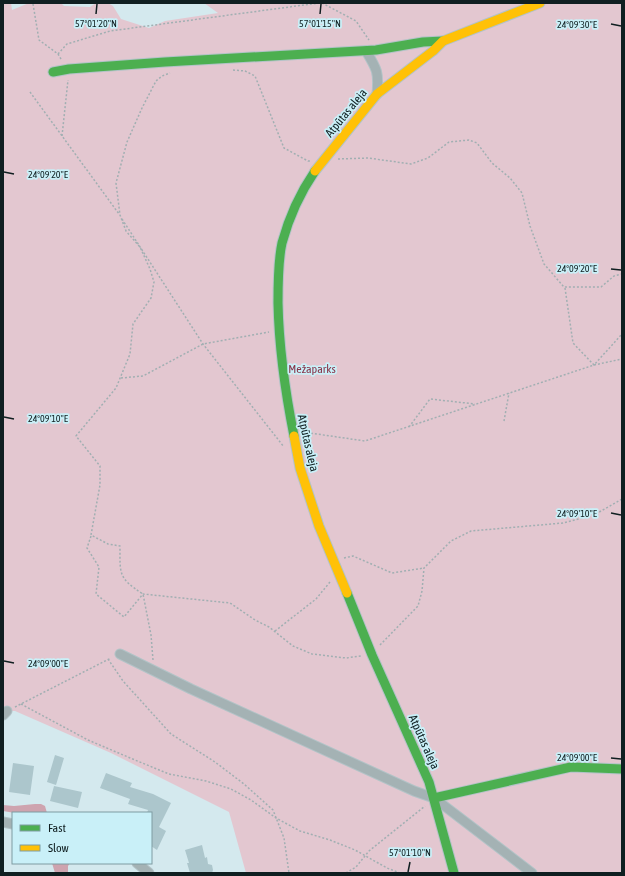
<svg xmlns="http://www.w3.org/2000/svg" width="625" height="876" font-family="'Asap Condensed',sans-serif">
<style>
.green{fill:#e3c7d0}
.water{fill:#cea4af}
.building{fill:#acc6cc}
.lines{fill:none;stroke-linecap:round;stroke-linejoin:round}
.street-casing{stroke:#b2c3c7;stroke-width:11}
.fast-casing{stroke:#b2c3c7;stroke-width:11}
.slow-casing{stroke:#b2c3c7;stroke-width:11}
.path{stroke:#a1afb2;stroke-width:1.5;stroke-dasharray:2 2;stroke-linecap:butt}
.street{stroke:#a4b2b4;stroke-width:9}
.fast{stroke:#4caf50;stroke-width:9}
.slow{stroke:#ffc107;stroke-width:9}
.ticks{fill:none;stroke:#101f21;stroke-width:1.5}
.labels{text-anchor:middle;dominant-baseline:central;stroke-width:3.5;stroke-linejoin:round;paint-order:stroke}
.street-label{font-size:12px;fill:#101f21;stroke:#c9f0f8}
.park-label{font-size:12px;fill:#883449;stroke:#c9f0f8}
.ticks-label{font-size:10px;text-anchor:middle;fill:#101f21;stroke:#c9f0f8;stroke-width:3.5;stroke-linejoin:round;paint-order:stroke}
</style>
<rect width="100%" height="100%" fill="#d4e9ee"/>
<path class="green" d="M 3,3 L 11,3 L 12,10 L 29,3 L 61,3 L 64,6 L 90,7 L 96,3 L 108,3 L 113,6 L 121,19 L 149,28 L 165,21 L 218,13 L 204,3 L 622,3 L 622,873 L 246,873 L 229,812 L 111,753 L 15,711 L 3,711 Z"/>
<path class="water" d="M 35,804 L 41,804 L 45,806 L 47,813 L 15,813 L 3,811 L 3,805 L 14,806 Z
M 52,863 L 70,863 L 68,866 L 68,873 L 55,873 Z"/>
<path class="building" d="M 55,755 L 64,758 L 56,785 L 47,782 Z
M 13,763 L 34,766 L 30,795 L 9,792 Z
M 106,773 L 132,783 L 130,787 L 153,794 L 171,803 L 159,827 L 166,831 L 157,850 L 151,846 L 151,813 L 147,813 L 148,810 L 128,804 L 130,799 L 100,788 Z
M 54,786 L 82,792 L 78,808 L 50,801 Z
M 202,845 L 205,858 L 207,857 L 208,864 L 212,865 L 213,870 L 212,873 L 190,873 L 187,863 L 189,863 L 185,850 Z"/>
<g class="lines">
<defs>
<path id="street" d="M 366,51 C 377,69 379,72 377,94
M 120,654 L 191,689 L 414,791 L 434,798 L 532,873
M 3,715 L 7,711
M 3,822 L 13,824
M 137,863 L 149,873"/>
<path id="fast" d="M 53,72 L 69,69 L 165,62 L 376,50 L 423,42 L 443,41
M 294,436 C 285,391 279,349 278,303 C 278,284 278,261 282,243 C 289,217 300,193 315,171
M 347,593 L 372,655 L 429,782 L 454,873
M 434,798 L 571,767 L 622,769"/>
<path id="slow" d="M 315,171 L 377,94 L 433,51 L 443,41 L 540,3
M 294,436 L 300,468 L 319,526 L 347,593"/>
</defs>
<use href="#street" class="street-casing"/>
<use href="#fast" class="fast-casing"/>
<use href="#slow" class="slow-casing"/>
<path class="path" d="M 322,3 L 356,21 L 369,40
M 33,4 L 39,40 L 58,54 L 61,59
M 58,54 L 67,44 L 110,31 L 319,3
M 233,70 L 245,71 L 255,76 L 284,148 L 308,161 L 310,161
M 30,92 L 119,214
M 62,136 L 68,80
M 338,159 L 368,158 L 411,164 L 428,158 L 449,142 L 469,140 L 477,143 L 492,163 L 510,178 L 522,193 L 530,226 L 544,264 L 564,287 L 601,287 L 614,276 L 622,274
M 122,219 L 203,344 L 284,447
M 565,288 L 573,343 L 594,365 L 622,334
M 121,378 L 143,376 L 203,344 L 269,332
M 504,421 L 509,393
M 409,427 L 430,399 L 475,404
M 303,432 L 365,441 L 594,365 L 622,359
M 91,536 L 87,548 L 99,567 L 96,594 L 124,617 L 143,594 L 230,603 L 255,620 L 269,627 L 293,646 L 312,654 L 346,658 L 361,656
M 344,558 L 353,556 L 392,573 L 424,568
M 275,631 L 316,599 L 330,582
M 380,645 L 418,606 L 422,591 L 424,568 L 451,541 L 471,531 L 563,523 L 594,515 L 622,499
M 108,659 L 123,681 L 171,734 L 215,762 L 244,784 L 273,810 L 284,838 L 289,873
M 153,660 L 151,635 L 143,594 C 118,578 120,574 120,546 L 108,544 L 91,535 L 100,485 L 100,466 L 76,436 L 116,388 L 130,354 L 133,324 L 151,298 L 154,282 L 150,269 L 140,247 L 126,231 L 120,215 L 116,183 L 127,142 L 142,108 L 156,81 L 162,76 L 170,73
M 21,704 L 88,740 L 135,760 L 169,774 L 206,781 L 231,789 L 251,800 L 276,818 L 300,831 L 330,840 L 355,850 L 387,868 L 400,873
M 15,707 L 111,658
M 346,873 L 356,867 L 369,851 L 425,806"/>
<use href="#street" class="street"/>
<use href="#fast" class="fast"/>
<use href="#slow" class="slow"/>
</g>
<path class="ticks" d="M 96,14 L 97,4M 320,14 L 321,4M 611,24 L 621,26M 4,172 L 14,174M 611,269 L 621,270M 4,417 L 14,419M 611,513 L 621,515M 4,661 L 14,663M 611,758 L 621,759M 408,872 L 410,862"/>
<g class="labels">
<g class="street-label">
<text transform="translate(346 113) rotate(-51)">Atpūtas aleja</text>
<text transform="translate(308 443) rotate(77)">Atpūtas aleja</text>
<text transform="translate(424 742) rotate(66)">Atpūtas aleja</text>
</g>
<g class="park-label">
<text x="312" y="369">Mežaparks</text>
</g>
</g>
<g class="ticks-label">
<text x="96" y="27">57°01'20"N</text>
<text x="320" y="27">57°01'15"N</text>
<text x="577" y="28">24°09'30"E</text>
<text x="48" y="178">24°09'20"E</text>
<text x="577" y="272">24°09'20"E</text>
<text x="48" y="422">24°09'10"E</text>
<text x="577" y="517">24°09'10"E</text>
<text x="48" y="667">24°09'00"E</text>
<text x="577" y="761">24°09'00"E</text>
<text x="410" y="856">57°01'10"N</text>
</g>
<rect width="625" height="876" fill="none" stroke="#101f21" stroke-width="8"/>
<rect x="12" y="812" width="140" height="52" fill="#c9f0f8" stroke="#7f9ca2"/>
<rect x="20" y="825" width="20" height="6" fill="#4caf50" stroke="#7f9ca2"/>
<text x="48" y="832" font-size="12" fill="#101f21">Fast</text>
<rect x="20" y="845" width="20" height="6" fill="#ffc107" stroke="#7f9ca2"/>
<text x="48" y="852" font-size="12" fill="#101f21">Slow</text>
</svg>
